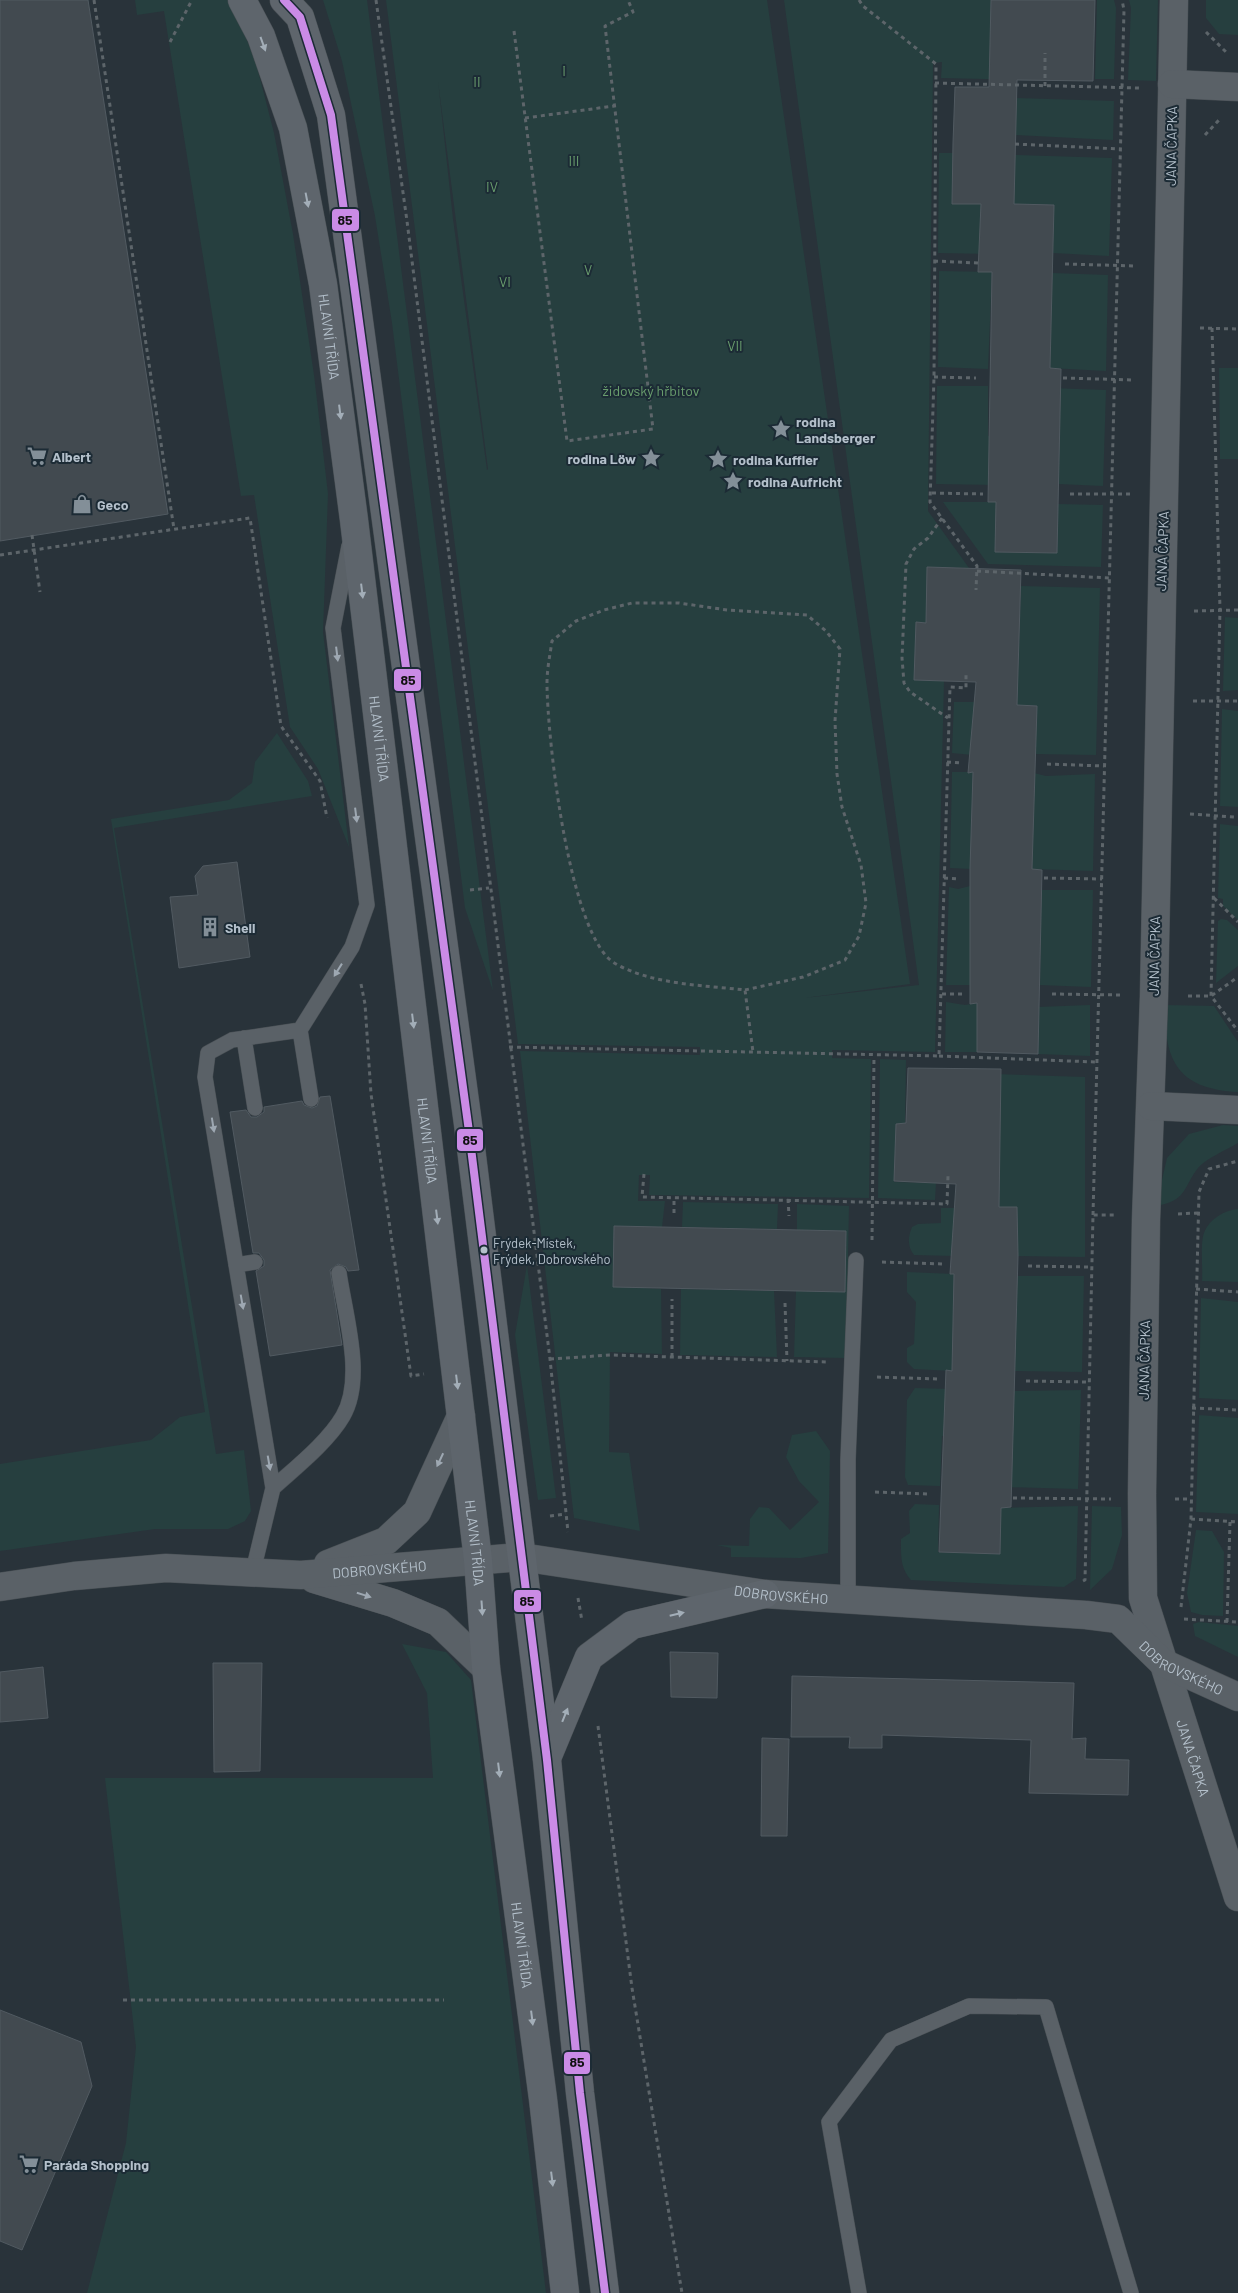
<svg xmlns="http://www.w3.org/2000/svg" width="1238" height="2293" font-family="Barlow,sans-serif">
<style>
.green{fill:#263f3f;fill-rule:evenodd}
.building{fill:#424a50;stroke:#515a61}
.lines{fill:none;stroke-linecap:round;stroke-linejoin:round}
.lane-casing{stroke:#484f54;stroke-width:16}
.street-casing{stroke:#484f54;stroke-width:29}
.secondary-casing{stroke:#484f54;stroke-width:29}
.path{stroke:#5d656a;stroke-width:3;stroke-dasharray:4 4;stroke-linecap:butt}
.lane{stroke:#5a6167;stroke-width:15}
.street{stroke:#5a6167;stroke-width:28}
.secondary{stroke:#5e656c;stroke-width:28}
.bus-1-casing{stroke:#1c2b35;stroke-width:11}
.bus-1{stroke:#ca8be6;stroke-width:8}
.oneway{fill:#a3aeb8}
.oneway2{fill:#9ea8b2}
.bus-dot{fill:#b4c0cb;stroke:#1c2b35;stroke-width:2}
.labels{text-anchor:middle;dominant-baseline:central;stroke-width:4;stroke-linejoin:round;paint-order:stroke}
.bus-label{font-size:13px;fill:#b4c0cb;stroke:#1c2b35;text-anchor:start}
.park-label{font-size:14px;fill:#699d6d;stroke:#1c2b35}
.street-label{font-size:14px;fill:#b4c0cb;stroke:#1c2b35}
.poi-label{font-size:14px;font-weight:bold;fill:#b4c0cb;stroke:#1c2b35;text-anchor:start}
.line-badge{stroke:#1c2b35;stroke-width:2}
.pale-badge-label{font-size:14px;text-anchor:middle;font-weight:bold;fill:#111}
</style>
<rect width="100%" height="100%" fill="#29333a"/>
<path class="green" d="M 135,0 L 231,0 L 256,63 L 274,133 L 293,234 L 314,375 L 328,494 L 323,632 L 349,847 L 318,769 L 290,727 L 254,495 L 241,496 L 164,11 L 137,15 Z
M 323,0 L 367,0 L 493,991 L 465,908 L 392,323 L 375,216 L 342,61 Z
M 386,0 L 767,0 L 910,984 L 804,998 L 919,985 L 784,0 L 993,0 L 1033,80 L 941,78 L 942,62 L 933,63 L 928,511 L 969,568 L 928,567 L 926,623 L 916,622 L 914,680 L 944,681 L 935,1052 L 832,1050 L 832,1058 L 871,1059 L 869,1198 L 649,1195 L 650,1175 L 668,1175 L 639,1175 L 638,1201 L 665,1201 L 662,1227 L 614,1226 L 613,1286 L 661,1289 L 662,1354 L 610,1352 L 609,1452 L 629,1453 L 640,1531 L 574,1518 L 520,1051 L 700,1055 L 700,1047 L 518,1044 ZM 438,81 L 488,469 L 487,470 L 453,219 Z
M 1097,0 L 1114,0 L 1116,8 L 1114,79 L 1095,79 Z
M 1129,0 L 1158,0 L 1156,81 L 1128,80 L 1131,8 Z
M 1206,0 L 1238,0 L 1238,35 L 1219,34 L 1206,18 Z
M 1016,98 L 1114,101 L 1113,140 L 1015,135 Z
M 939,153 L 953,153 L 952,203 L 993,204 L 992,254 L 938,253 Z
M 1014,155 L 1112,158 L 1109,256 L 1053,253 L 1054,205 L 1014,204 Z
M 939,271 L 992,272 L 988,369 L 938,367 Z
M 1052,273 L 1108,275 L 1106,371 L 1050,368 Z
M 1219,368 L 1238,368 L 1238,459 L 1220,459 Z
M 937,386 L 988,386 L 988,436 L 998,436 L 996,485 L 936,484 Z
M 1050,388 L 1106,390 L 1103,486 L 1058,484 Z
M 943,502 L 996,502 L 996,552 L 1057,553 L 1058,504 L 1103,505 L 1101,567 L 988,564 Z
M 1021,586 L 1100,588 L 1096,755 L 1035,754 L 1037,706 L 1017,705 Z
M 1225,617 L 1238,618 L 1238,690 L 1223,691 Z
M 954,702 L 974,702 L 973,755 L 952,753 Z
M 1222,709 L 1238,711 L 1238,807 L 1220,806 Z
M 277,733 L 308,781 L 312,796 L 114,828 L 216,1454 L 244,1450 L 251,1511 L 245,1521 L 228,1529 L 155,1529 L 0,1551 L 0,1464 L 151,1440 L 180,1417 L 205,1412 L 111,819 L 229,800 L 252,783 L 255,762 Z
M 952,772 L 973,772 L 971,869 L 950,868 Z
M 1034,773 L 1046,776 L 1095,774 L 1093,871 L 1032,869 Z
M 1220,824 L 1238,826 L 1238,920 L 1223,906 L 1223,899 L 1218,898 Z
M 970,886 L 970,936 L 977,985 L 946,985 L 949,887 L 958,889 Z
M 1032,890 L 1093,890 L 1091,987 L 1040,985 L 1041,937 Z
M 1221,919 L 1227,920 L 1238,930 L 1238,966 L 1216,983 L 1218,921 Z
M 946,1002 L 965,1005 L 977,1003 L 977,1052 L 945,1052 Z
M 1090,1005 L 1090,1056 L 1038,1054 L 1039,1007 Z
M 1165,1005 L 1214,1006 L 1238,1042 L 1238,1092 C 1178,1089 1164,1061 1165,1005 Z
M 880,1059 L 906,1060 L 905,1124 L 896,1124 L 894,1182 L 936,1183 L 935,1200 L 878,1198 Z
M 959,1073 L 1085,1077 L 1085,1257 L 1016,1256 L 1017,1207 L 998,1207 Z
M 1223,1125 L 1238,1126 L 1238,1143 C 1226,1150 1207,1158 1198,1168 C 1184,1186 1187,1199 1161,1205 L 1161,1184 L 1167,1158 L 1189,1134 Z
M 683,1202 L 778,1204 L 777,1229 L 682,1227 Z
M 797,1204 L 849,1206 L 846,1358 L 794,1357 L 796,1291 L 845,1291 L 845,1231 L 797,1230 Z
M 941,1208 L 954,1208 L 955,1256 L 914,1255 C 907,1246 908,1237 912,1227 L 918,1224 L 941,1223 Z
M 1238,1209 L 1238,1282 L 1202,1281 C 1203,1268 1200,1244 1204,1233 C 1209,1219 1225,1210 1238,1209 Z
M 527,1265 L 556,1498 L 538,1500 L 515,1335 Z
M 907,1272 L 954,1274 L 952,1371 L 914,1369 L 907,1362 L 907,1348 L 914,1344 L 916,1302 L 907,1292 Z
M 1016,1276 L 1084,1276 L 1082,1372 L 1013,1371 Z
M 681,1289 L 774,1291 L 777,1357 L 680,1355 Z
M 1201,1298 L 1238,1302 L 1238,1400 L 1199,1398 Z
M 915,1388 L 951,1389 L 951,1436 L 942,1436 L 940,1486 L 908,1485 L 905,1477 L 907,1400 Z
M 1081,1390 L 1078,1489 L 1002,1487 L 1013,1391 Z
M 1199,1415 L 1238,1418 L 1238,1514 L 1196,1512 Z
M 816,1431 L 830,1451 L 828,1553 L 801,1558 L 731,1557 L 731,1548 L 717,1545 L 749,1546 L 750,1519 L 759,1507 L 769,1508 L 790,1530 L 819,1502 L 799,1481 L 786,1457 L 792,1435 Z
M 915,1504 L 939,1505 L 938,1552 L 999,1554 L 1001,1508 L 1078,1506 L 1076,1579 L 1064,1587 L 911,1580 C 900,1568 901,1555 901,1539 L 910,1533 L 909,1511 Z
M 1092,1506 L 1121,1507 L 1122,1535 L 1112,1569 L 1090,1590 Z
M 1196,1530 L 1212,1531 L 1224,1552 L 1223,1616 L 1202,1615 L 1191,1612 L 1187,1593 Z
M 1199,1622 L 1238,1626 L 1238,1657 L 1195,1636 L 1193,1624 Z
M 402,1644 L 446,1652 L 471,1680 L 546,2293 L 87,2293 L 126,2143 L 136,2047 L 105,1778 L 433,1778 L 427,1693 Z"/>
<path class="building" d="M 0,0 L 88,0 L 168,514 L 0,541 Z
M 991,0 L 1095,0 L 1093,81 L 1017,80 L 1014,204 L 1054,205 L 1050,368 L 1061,369 L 1057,553 L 995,552 L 996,502 L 988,502 L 992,272 L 978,272 L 981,204 L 952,204 L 953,143 L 955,87 L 989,87 Z
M 927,567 L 1021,570 L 1017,705 L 1037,706 L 1032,869 L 1042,870 L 1038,1054 L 977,1052 L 977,1003 L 970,1004 L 970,869 L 973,772 L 968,773 L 976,682 L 914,680 L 916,622 L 926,623 Z
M 237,862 L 250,957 L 179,968 L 170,897 L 198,895 L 195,876 L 203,866 Z
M 908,1068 L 1001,1069 L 999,1207 L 1017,1207 L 1018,1256 L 1011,1507 L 1001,1508 L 1000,1554 L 939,1552 L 946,1370 L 952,1371 L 954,1274 L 950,1274 L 956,1184 L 894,1181 L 896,1124 L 906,1123 Z
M 330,1096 L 359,1270 L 348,1271 L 346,1267 L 338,1264 L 330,1270 L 342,1345 L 270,1356 L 256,1271 L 264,1266 L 264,1260 L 259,1253 L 253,1253 L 230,1112 L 246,1110 L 251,1117 L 257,1117 L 264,1112 L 264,1107 L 302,1101 L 304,1105 L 312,1108 L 317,1106 L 320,1097 Z
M 614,1226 L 846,1231 L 845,1292 L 613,1287 Z
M 670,1652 L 718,1653 L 717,1698 L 671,1697 Z
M 213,1663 L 262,1663 L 260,1771 L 214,1772 Z
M 43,1667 L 48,1718 L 0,1722 L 0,1672 Z
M 792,1676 L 1074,1683 L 1072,1739 L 1086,1738 L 1085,1759 L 1129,1760 L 1128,1795 L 1029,1793 L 1031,1740 L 882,1735 L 882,1748 L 849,1748 L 850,1737 L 791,1737 Z
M 762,1738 L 789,1739 L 787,1836 L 761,1836 Z
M 0,2010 L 81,2042 L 92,2086 L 22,2250 L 0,2241 Z"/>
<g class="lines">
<defs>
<path id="lane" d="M 244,1038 L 255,1108
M 311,1099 L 300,1030 L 352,947 L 367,905 L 333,628 L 349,546
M 236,1265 L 255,1262
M 273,1488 C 295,1468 328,1442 343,1416 C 365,1378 345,1315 339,1273
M 253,1571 L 273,1488 L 205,1077 L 208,1053 L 232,1040 L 300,1030
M 848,1598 L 848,1460 L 856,1260
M 859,2293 L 829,2122 L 891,2040 L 969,2006 L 1046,2007 L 1131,2293"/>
<g id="street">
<path id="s1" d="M 1174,0 L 1154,996 L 1146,1220 L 1142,1494 L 1143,1598 L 1238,1897"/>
<path d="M 1172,84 L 1238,87"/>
<path d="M 1151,1106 L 1238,1110"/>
<path d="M 328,1564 L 386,1541 L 417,1512 L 461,1416"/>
<path d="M 314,1579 L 393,1603 L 438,1622 L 486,1668"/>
<path id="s2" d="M 0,1587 L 74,1576 L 166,1568 L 301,1575 L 521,1557 L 765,1594 L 1086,1615 L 1118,1619 L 1163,1663 L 1238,1697"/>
</g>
<g id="secondary">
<path id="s3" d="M 242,0 L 261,36 L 293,128 L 323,284 L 354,520 L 478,1560 L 486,1668 L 543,2099 L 565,2293"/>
<path d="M 284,0 L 300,17 L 331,115 L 468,1124 L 547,1760 L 580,2093 L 605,2293"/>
<path d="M 547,1758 L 589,1657 L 632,1625 L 765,1594"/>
</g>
</defs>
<use href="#lane" class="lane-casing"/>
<use href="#street" class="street-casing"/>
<use href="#secondary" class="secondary-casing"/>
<path class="path" d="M 94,0 L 174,529
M 376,0 L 407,221 L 550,1359 L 568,1532
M 859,0 L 863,6 L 936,64 L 934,377 L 930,502 L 977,566 L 976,590
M 514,31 L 567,441 L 653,429 L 605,26 L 633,12 L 628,0
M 1206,32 L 1226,52
M 170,42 L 192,0
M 935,83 L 1140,88
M 1045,86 L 1045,53
M 525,118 L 614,106
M 1205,135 L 1219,120
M 1015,144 L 1120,149
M 934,261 L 978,263
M 1065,264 L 1137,266
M 1200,328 L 1238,329
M 1212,328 L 1220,609 L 1211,996 L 1238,1031
M 934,377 L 976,378
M 1063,378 L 1135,380
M 932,493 L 983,494
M 1070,494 L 1132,494
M 942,518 L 928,538 L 914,549 L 906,564 L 902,658 L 904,683 L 910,692 L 948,718
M 32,535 L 40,592
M 0,555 L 250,518 L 281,726 L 320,781 L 327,818
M 977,571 L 1109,578
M 1194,611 L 1238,610
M 1193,701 L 1237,701
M 947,762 L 961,763
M 1047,764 L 1104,766
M 1190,814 L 1234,817
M 944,878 L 959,879
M 1044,878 L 1102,879
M 470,890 L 489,888
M 1214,898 L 1238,922
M 361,984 L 365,1004 L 371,1094 L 411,1376 L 424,1374
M 745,990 L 803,977 L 845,960 L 859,936 L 866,903 L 861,865 L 842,807 L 837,774 L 835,721 L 840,649 L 826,631 L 807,615 L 727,610 L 679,603 L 632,603 L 604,610 L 576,621 L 552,641 C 550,655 547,669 547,683 C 547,735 569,939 616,964 C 654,985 703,985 745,990 L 753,1052
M 942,994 L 965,994
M 1052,994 L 1121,995
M 1188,996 L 1211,996 L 1238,977
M 509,1047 L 939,1056 L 950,687 L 966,688 L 966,675
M 939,1056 L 1096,1062
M 644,1174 L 642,1197 L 947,1204 L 948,1176
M 788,1199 L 789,1216
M 674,1213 L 674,1198
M 1178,1214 L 1197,1213
M 1093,1215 L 1122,88 L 1124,10 L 1122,0
M 872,1240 L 874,1056
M 882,1262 L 942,1264
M 1028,1266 L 1091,1267
M 1196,1289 L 1238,1292
M 785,1303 L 787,1361
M 672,1357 L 672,1299
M 550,1359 L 611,1355 L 826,1362
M 877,1377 L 939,1379
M 1026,1381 L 1089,1382
M 1192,1408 L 1238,1410
M 875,1492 L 928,1494
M 1013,1498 L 1111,1499
M 1175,1499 L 1191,1499
M 550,1516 L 566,1514
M 1191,1519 L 1238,1522
M 1083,1581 L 1085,1580 L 1093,1215 L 1114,1215
M 578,1598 L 582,1621
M 1181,1607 L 1191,1519 L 1199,1192 L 1209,1169 L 1238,1161
M 1184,1619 L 1238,1622
M 1227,1622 L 1230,1522
M 598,1726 L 632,1988 L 682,2293
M 123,2000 L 444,2000"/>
<use href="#lane" class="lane"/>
<use href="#street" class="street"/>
<use href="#secondary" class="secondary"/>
<defs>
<path id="bus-1" d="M 284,0 L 300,17 L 331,115 L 468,1124 L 547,1760 L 580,2093 L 605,2293"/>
</defs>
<use href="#bus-1" class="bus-1-casing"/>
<use href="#bus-1" class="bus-1"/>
</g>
<defs><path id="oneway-solid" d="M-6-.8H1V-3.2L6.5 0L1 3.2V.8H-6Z" transform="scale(1.25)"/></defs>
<g class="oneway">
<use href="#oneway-solid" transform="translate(263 44) rotate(70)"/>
<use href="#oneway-solid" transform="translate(307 200) rotate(79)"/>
<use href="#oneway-solid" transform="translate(340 412) rotate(83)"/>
<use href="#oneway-solid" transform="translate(362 591) rotate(83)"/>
<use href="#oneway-solid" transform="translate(413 1021) rotate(83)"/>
<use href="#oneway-solid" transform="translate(437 1217) rotate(83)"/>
<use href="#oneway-solid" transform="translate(457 1382) rotate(83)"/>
<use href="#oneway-solid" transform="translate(482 1608) rotate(86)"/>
<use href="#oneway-solid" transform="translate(677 1614) rotate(-13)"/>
<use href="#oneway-solid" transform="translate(565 1715) rotate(-68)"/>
<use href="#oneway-solid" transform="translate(499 1770) rotate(83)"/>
<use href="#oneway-solid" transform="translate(532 2018) rotate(83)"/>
<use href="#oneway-solid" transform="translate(552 2179) rotate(83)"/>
</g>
<g class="oneway2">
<use href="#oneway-solid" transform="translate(337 654) rotate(83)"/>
<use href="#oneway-solid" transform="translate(356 815) rotate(83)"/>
<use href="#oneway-solid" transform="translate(338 970) rotate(122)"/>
<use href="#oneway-solid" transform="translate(213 1125) rotate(81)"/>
<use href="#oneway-solid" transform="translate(242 1302) rotate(80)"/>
<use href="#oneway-solid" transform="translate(440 1460) rotate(115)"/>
<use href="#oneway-solid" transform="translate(269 1463) rotate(80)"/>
<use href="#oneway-solid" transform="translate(364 1595) rotate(17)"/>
</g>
<defs>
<symbol id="sight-bare" viewBox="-9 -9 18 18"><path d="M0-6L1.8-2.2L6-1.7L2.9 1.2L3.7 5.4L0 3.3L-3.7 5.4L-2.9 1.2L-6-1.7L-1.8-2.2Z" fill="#838f98" stroke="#1c2b35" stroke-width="2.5" paint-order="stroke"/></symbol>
<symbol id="supermarket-bare" viewBox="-9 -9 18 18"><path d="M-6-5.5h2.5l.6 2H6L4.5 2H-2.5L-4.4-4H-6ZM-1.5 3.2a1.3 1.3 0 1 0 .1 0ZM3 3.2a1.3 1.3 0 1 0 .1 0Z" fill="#838f98" stroke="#1c2b35" stroke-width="2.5" paint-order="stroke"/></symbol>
<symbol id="shop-bare" viewBox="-9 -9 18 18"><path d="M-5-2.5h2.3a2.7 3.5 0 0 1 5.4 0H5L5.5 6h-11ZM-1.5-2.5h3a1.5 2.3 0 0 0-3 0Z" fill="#838f98" stroke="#1c2b35" stroke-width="2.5" paint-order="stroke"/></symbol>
<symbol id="building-bare" viewBox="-9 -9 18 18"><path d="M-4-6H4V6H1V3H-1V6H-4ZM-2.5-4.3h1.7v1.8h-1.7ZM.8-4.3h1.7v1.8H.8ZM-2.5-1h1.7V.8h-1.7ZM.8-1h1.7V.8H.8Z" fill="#838f98" stroke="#1c2b35" stroke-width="2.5" paint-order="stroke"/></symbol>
</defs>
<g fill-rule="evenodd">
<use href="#sight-bare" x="767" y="415" width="28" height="28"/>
<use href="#supermarket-bare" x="23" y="442" width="28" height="28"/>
<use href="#sight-bare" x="637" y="444" width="28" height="28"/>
<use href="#sight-bare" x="704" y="445" width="28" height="28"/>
<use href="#sight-bare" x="719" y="467" width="28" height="28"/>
<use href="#shop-bare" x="68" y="490" width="28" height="28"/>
<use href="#building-bare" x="196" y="913" width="28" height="28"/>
<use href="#supermarket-bare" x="15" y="2150" width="28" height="28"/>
</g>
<circle class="bus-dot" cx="484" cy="1250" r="4.5"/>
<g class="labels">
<g class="bus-label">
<text x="493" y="1243">Frýdek-Místek,<tspan x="493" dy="16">Frýdek, Dobrovského</tspan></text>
</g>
<g class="park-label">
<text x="564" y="70">I</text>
<text x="477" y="81">II</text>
<text x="574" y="160">III</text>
<text x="492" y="186">IV</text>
<text x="588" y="269">V</text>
<text x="505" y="281">VI</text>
<text x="735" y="345">VII</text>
<text x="651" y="390">židovský hřbitov</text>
</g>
<g class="street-label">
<text transform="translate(1171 146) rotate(-89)">JANA ČAPKA</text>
<text stroke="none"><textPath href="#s3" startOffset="350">HLAVNÍ TŘÍDA</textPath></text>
<text transform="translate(1162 551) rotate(-88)">JANA ČAPKA</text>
<text stroke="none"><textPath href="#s3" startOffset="755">HLAVNÍ TŘÍDA</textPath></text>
<text transform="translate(1154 956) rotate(-89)">JANA ČAPKA</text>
<text stroke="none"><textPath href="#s3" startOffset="1160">HLAVNÍ TŘÍDA</textPath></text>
<text transform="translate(1144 1360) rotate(-89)">JANA ČAPKA</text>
<text stroke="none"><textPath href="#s3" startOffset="1565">HLAVNÍ TŘÍDA</textPath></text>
<text stroke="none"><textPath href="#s2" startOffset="381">DOBROVSKÉHO</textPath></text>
<text stroke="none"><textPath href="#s2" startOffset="786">DOBROVSKÉHO</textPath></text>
<text stroke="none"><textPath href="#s2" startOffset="1205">DOBROVSKÉHO</textPath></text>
<text stroke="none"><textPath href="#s1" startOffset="1766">JANA ČAPKA</textPath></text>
<text stroke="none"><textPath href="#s3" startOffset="1970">HLAVNÍ TŘÍDA</textPath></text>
</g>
<g class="poi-label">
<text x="796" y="421">rodina<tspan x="796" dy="16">Landsberger</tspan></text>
<text x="52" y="456">Albert</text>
<text x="636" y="458" text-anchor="end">rodina Löw</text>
<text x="733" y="459">rodina Kuffler</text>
<text x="748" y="481">rodina Aufricht</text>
<text x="97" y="504">Geco</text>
<text x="225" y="927">Shell</text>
<text x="44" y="2164">Paráda Shopping</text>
</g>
</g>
<g class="line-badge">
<rect x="331" y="208" width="29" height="24" rx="5" fill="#ca8be6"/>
<rect x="393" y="668" width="29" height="24" rx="5" fill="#ca8be6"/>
<rect x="456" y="1128" width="28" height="24" rx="5" fill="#ca8be6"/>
<rect x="513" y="1589" width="29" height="24" rx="5" fill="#ca8be6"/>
<rect x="563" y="2051" width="28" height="24" rx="5" fill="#ca8be6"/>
</g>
<g class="pale-badge-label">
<text x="345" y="225">85</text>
<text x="408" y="685">85</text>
<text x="470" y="1145">85</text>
<text x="527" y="1606">85</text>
<text x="577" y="2067">85</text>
</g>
</svg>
